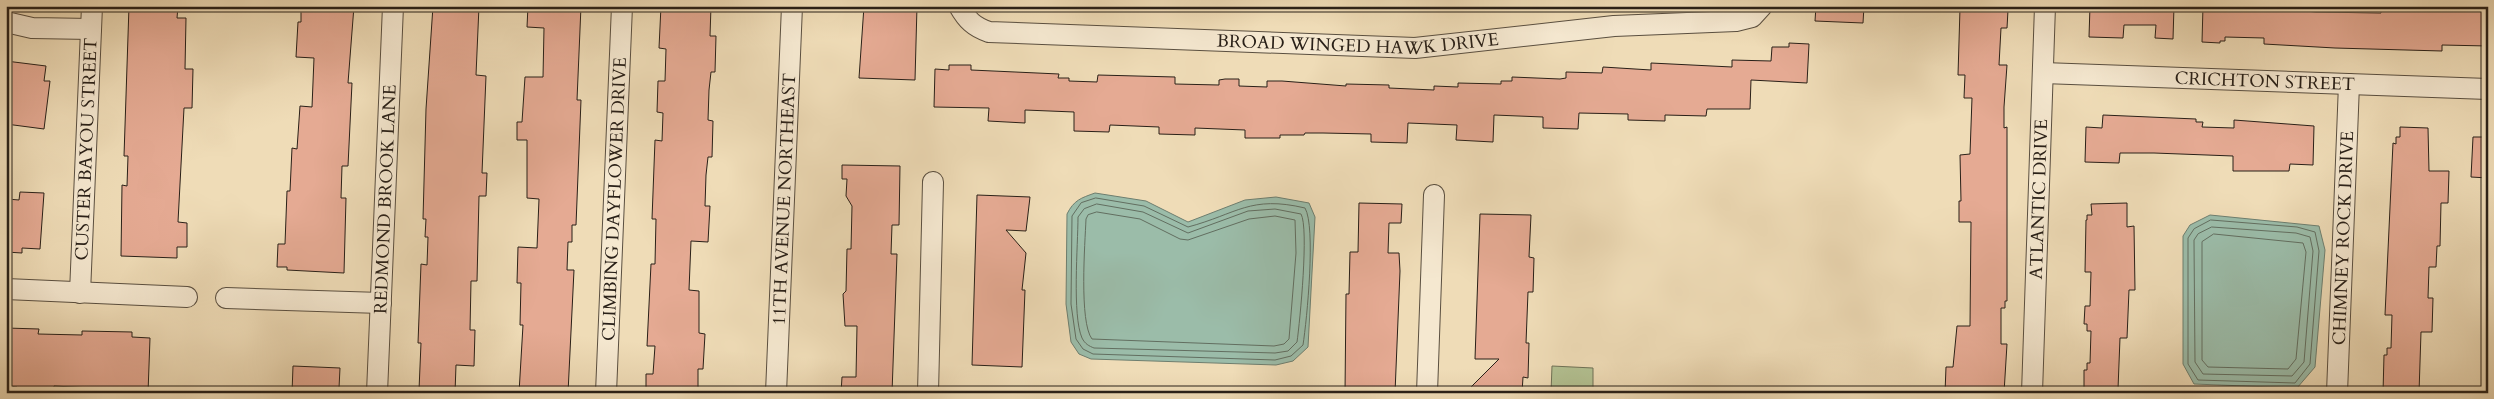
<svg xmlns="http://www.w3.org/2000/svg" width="2494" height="399" font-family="Cardo,serif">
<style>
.green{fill:#b3c293;stroke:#6e7156}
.water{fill:#9bbca9;stroke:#6d7e6f}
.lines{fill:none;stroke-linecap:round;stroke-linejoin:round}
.shore{stroke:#626e60;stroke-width:1}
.building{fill:#e5aa93;stroke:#292018}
.minor-casing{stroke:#5a4f40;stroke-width:22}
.minor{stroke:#f5e8d0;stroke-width:20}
.labels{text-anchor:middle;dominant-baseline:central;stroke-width:4;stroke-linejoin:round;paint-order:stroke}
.street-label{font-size:18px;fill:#292018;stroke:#f5e8d0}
</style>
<rect width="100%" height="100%" fill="#efdcb7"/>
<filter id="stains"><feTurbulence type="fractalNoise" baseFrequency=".004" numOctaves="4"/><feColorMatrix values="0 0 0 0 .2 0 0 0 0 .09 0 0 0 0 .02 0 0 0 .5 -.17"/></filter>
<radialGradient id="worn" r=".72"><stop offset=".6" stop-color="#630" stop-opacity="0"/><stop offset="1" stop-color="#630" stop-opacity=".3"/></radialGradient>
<path class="green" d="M 1552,366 L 1593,368 L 1593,393 L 1551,393 Z"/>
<path class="water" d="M 1095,193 L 1146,201 L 1188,222 L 1245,200 L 1276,197 L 1309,203 L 1315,217 L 1308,347 L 1293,361 L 1276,365 L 1091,359 L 1079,354 L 1071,342 L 1066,304 L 1067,214 C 1074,200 1081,198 1095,193 Z
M 2210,215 L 2319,226 L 2325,250 L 2315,367 L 2297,388 L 2194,384 L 2183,364 L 2183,236 L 2190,225 Z"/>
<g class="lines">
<path class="shore" d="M 1096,198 L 1144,206 L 1188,227 C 1237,214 1250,195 1305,208 C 1316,227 1307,319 1303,345 L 1291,356 L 1275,360 L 1093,354 L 1083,349 L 1076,339 L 1071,304 L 1072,216 L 1081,203 Z
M 1097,204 L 1143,212 L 1188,233 L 1248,211 L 1275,209 L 1301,214 C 1309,228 1300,321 1297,342 L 1288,351 L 1275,353 L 1094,348 C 1089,346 1085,344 1082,338 C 1072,315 1078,245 1078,217 L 1084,209 Z
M 1097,212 L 1140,219 L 1180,239 L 1188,240 L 1249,219 L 1275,216 L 1295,220 L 1296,253 L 1289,339 L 1284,344 L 1274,346 L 1092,339 C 1079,322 1085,243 1086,219 L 1088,215 Z
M 2211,220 L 2297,227 L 2315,232 L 2319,251 L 2310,364 L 2295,383 L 2198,380 L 2188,364 L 2188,238 L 2194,229 Z
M 2212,227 L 2296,233 L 2310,237 L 2313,251 L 2304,362 L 2292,376 L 2203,374 L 2195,362 L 2194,240 L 2198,234 Z
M 2214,234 L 2303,243 L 2306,252 L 2296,359 L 2288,369 L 2208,367 L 2202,360 L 2202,242 Z"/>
</g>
<path class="building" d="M 129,6 L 178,6 L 177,18 L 186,18 L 185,69 L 193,69 L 192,108 L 184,108 L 178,222 L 187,223 L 187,247 L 177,247 L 177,258 L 121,256 L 122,185 L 127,186 L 128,156 L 124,156 Z
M 301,6 L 354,6 L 348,83 L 352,83 L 348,166 L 342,166 L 341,198 L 346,198 L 344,273 L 287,270 L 287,267 L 277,267 L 278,244 L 285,244 L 287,191 L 290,191 L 292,148 L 297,149 L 300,106 L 312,107 L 314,58 L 296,57 L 298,22 L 301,22 Z
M 433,6 L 479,6 L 476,75 L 486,76 L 482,173 L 487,173 L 486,196 L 479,196 L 477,281 L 471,281 L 470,330 L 475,330 L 474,366 L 456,365 L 455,393 L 420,393 L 419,390 L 421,343 L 418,343 L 421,264 L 427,265 L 428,237 L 425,237 L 426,219 L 423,219 L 426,109 Z
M 528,6 L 581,6 L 577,100 L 581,100 L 576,225 L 572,225 L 572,242 L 568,242 L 567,270 L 574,270 L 568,393 L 519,393 L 523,325 L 520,325 L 521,283 L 517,283 L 518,247 L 537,248 L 539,199 L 527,198 L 527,140 L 517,140 L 517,122 L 522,122 L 525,77 L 543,77 L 544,28 L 527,27 Z
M 661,6 L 711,6 L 710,36 L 716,36 L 715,72 L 711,72 L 709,90 L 708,120 L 713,121 L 712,157 L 708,157 L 706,175 L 705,206 L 710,206 L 708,242 L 691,241 L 689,290 L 699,291 L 699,333 L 705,334 L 703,369 L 698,369 L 698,393 L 646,393 L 646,374 L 653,374 L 655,346 L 647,346 L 651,264 L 655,264 L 656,219 L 652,219 L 655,140 L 662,141 L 663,113 L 657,112 L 658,81 L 665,81 L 666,49 L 659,48 Z
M 864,6 L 917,6 L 915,80 L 859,78 Z
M 1816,6 L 1864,6 L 1863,23 L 1815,21 Z
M 2090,6 L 2174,6 L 2173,39 L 2155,38 L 2156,25 L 2124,25 L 2123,38 L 2089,37 Z
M 2203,6 L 2283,6 L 2283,9 L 2316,12 L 2381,13 L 2381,6 L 2488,6 L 2488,46 L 2442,45 L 2442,51 L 2335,48 L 2264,44 L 2264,38 L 2225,37 L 2225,41 L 2220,41 L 2220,43 L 2202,42 Z
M 1960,8 L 2008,10 L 2007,28 L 2001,28 L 1999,65 L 2007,65 L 2004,107 L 2004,128 L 2007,127 L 2007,301 L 2005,301 L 2005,308 L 2001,308 L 2001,344 L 2007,344 L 2004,393 L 1945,393 L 1946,367 L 1953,367 L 1957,326 L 1970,326 L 1971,222 L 1959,222 L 1959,201 L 1961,201 L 1960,155 L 1970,154 L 1972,98 L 1964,98 L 1965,75 L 1958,75 Z
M 1789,43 L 1809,44 L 1807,83 L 1751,80 L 1750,109 L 1707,109 L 1706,116 L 1665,115 L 1665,121 L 1628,120 L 1628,114 L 1579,113 L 1578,129 L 1543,128 L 1543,117 L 1494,115 L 1493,142 L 1456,140 L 1457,125 L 1408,123 L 1407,143 L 1371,142 L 1371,134 L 1323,133 L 1305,133 L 1304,135 L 1280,135 L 1280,138 L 1245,138 L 1245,130 L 1195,128 L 1195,135 L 1159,134 L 1159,127 L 1110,125 L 1109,132 L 1074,131 L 1074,112 L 1025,110 L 1025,123 L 988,121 L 989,108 L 934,107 L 935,69 L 949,70 L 949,65 L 971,65 L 971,70 L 1059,74 L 1058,78 L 1069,78 L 1069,81 L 1097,82 L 1098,75 L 1175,77 L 1175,84 L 1219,85 L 1219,80 L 1225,79 L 1239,79 L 1239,86 L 1267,87 L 1267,81 L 1282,81 L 1346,86 L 1346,84 L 1389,85 L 1389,88 L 1434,90 L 1434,86 L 1458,87 L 1458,83 L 1501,84 L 1501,81 L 1512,81 L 1512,77 L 1560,79 L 1566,78 L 1566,72 L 1602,73 L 1603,67 L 1651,70 L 1651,63 L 1732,67 L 1732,60 L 1771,61 L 1772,47 L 1789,47 Z
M 6,61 L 46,66 L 44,81 L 50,81 L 44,129 L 6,124 Z
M 2103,115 L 2196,119 L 2196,122 L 2203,122 L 2202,127 L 2234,128 L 2234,120 L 2314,126 L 2313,165 L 2290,164 L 2289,171 L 2233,171 L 2233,156 L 2154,153 L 2120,153 L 2119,163 L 2085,162 L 2086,127 L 2102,128 Z
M 2400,127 L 2428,128 L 2429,171 L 2449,171 L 2448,203 L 2441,203 L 2440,246 L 2437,246 L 2436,267 L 2429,267 L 2428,298 L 2433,298 L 2432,332 L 2421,332 L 2419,393 L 2383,393 L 2384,355 L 2387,355 L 2387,348 L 2391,348 L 2392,315 L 2385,315 L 2393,143 L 2396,144 L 2396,137 L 2400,137 Z
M 2473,137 L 2488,137 L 2488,178 L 2471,177 Z
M 842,165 L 900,166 L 899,225 L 892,225 L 891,254 L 897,254 L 892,393 L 841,393 L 842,377 L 856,377 L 857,326 L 845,326 L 843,294 L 846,291 L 847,249 L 851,249 L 852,206 L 846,196 L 847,179 L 842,179 Z
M 20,192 L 44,193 L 40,249 L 22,248 L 22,253 L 6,252 L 7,199 L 19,200 Z
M 977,195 L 1030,197 L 1026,231 L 1006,230 L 1026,253 L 1022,290 L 1025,290 L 1022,367 L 972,365 Z
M 1359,203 L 1402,204 L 1401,223 L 1389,223 L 1388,253 L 1399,253 L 1400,271 L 1395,393 L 1345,393 L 1346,294 L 1349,294 L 1350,252 L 1358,252 Z
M 2127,203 L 2127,227 L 2134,226 L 2135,290 L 2129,290 L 2127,338 L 2120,338 L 2118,389 L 2084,388 L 2084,370 L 2087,370 L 2087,363 L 2090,363 L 2091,331 L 2087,331 L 2087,324 L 2084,324 L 2085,306 L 2090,306 L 2091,272 L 2085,272 L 2086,220 L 2087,220 L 2087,215 L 2092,215 L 2091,204 Z
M 1480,214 L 1531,215 L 1529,257 L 1534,258 L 1533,292 L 1528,292 L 1526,343 L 1529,343 L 1528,378 L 1523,377 L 1522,393 L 1465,393 L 1499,359 L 1475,359 Z
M 6,328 L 39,329 L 38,334 L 82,335 L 82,331 L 132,332 L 132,337 L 150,338 L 148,393 L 111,393 L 111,389 L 54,386 L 54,391 L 21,393 L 17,387 L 6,386 Z
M 293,366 L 340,368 L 339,388 L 333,388 L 333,393 L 292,393 Z"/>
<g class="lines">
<defs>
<g id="minor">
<path id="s1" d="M 959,6 C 967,20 974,27 989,32 L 1415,48 L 1614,26 L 1736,21 L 1752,17 L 1762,6"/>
<path d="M 6,22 L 32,28 L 91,29"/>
<path id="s2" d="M 2043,73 L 2488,89"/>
<path d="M 6,289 L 187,297"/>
<path id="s3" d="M 80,293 L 92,6"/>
<path d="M 226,298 L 381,303"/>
<path id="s4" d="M 377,393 L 393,6"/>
<path id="s5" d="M 606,393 L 622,6"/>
<path id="s6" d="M 776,393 L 792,6"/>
<path d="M 928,393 L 933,182"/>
<path d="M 1427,393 L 1434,195"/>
<path id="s7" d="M 2032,393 L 2045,6"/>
<path id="s8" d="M 2337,393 L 2349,84"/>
</g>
</defs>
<use href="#minor" class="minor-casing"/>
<use href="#minor" class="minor"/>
</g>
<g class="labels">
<g class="street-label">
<text stroke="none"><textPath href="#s1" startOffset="410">BROAD WINGED HAWK DRIVE</textPath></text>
<text stroke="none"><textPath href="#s2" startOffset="222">CRICHTON STREET</textPath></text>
<text stroke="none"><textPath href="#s3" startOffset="144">CUSTER BAYOU STREET</textPath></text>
<text stroke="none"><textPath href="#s4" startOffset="194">REDMOND BROOK LANE</textPath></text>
<text stroke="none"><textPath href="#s5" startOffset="194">CLIMBING DAYFLOWER DRIVE</textPath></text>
<text stroke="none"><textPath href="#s6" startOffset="194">11TH AVENUE NORTHEAST</textPath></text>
<text stroke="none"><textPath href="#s7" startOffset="194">ATLANTIC DRIVE</textPath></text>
<text stroke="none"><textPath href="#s8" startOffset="155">CHIMNEY ROCK DRIVE</textPath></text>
</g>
</g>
<rect width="2494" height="399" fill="none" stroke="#efdcb7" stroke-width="25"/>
<rect x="8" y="8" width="2479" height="384" fill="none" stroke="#292018" stroke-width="2.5"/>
<rect x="12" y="12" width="2469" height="374" fill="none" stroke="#292018"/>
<rect width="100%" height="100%" filter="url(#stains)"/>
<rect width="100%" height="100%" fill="url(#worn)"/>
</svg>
